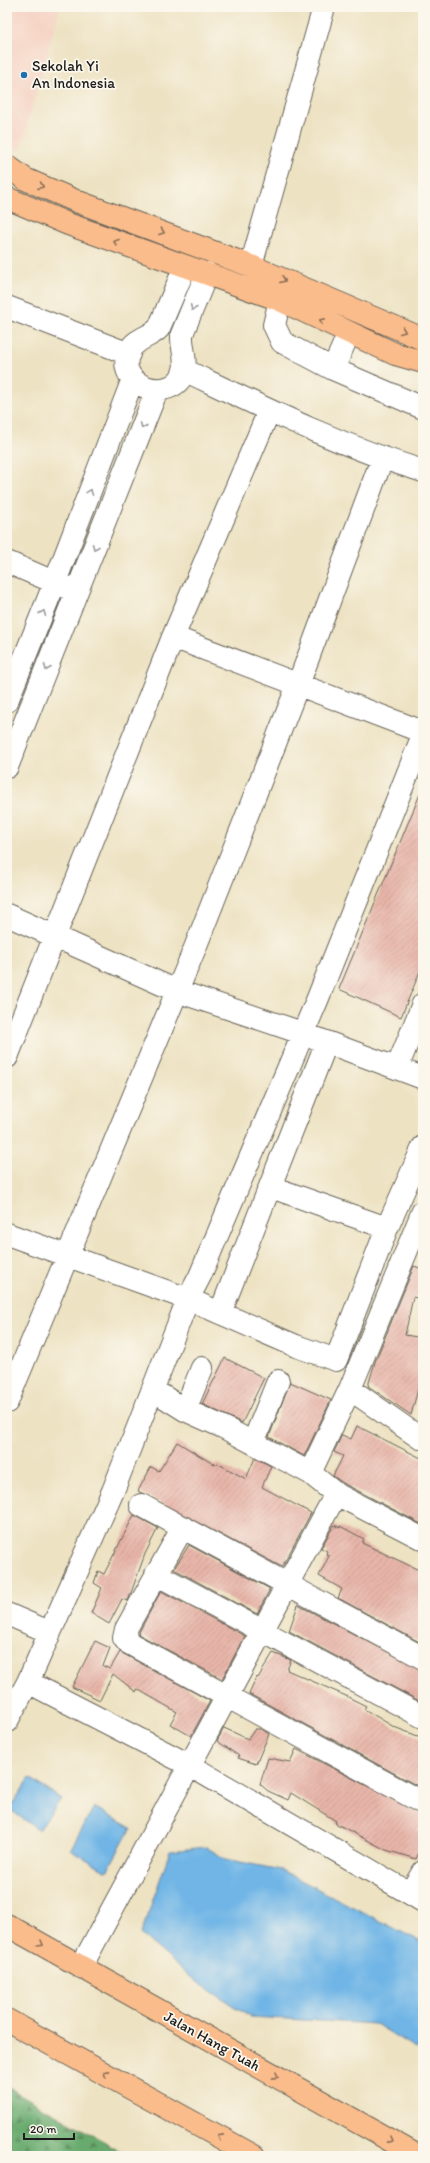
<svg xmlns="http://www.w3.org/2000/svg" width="430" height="2163" font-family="Itim,sans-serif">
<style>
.built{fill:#f5d2c2}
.forest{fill:url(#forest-firs);stroke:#426445}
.water{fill:#6fb5e6;stroke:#466881}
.building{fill:url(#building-hatch)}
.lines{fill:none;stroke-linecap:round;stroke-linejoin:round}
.minor-casing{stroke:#656156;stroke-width:24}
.major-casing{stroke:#656156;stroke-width:24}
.highway-casing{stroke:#656156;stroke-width:24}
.minor{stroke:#fff;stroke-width:22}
.major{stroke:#fabc8b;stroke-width:22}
.highway{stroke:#fabc8b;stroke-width:22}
.oneway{stroke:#8b6c54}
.oneway2{stroke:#999}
.poi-dot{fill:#1f6fb2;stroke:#fbf7ec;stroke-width:1.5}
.labels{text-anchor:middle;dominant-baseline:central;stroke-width:3.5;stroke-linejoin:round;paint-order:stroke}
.poi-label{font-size:15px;fill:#1c1c1c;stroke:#fbf7ec;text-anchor:start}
.street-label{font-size:15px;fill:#1c1c1c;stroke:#fbf7ec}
</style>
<defs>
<pattern id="forest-firs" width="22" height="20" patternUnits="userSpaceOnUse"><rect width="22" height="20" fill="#69ab6e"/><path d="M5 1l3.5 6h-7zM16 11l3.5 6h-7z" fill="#568a5a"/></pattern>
<pattern id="building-hatch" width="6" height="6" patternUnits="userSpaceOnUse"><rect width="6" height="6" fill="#e8b5a9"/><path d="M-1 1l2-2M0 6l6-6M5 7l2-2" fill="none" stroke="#c69b91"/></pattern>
</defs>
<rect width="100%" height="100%" fill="#fbf7ec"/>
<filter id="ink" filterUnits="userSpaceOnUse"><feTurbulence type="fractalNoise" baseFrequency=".025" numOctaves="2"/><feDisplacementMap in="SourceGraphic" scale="8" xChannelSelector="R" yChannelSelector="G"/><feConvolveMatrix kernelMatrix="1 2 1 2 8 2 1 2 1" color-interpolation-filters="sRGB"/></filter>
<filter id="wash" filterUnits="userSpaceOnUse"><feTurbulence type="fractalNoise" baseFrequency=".012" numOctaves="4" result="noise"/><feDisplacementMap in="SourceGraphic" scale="16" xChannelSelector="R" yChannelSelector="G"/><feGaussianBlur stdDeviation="0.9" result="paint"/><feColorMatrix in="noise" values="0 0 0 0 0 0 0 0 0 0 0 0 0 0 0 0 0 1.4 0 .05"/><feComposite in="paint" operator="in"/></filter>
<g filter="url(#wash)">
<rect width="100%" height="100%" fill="#ede2c2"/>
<path class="built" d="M 7,7 L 60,7 L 20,150 L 7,143 Z"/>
<path class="forest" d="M 7,2087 L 130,2156 L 7,2156 Z"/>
<path class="water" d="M 30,1778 L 61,1799 L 39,1830 L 9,1809 Z
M 94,1807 L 131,1828 L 107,1871 L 70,1850 Z
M 206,1847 L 225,1859 L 281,1870 L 423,1943 L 423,2053 L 376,2024 L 250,2017 L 193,1979 L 141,1934 L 170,1851 Z"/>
<g id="blocks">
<path class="building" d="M 423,787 L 423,964 L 401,1017 L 339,989 Z
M 414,1266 L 423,1269 L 423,1300 L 413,1297 L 405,1335 L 423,1338 L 423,1379 L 421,1378 L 411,1415 L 368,1386 L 375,1362 Z
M 225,1358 L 264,1378 L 242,1423 L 202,1404 Z
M 290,1382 L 331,1400 L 304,1456 L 269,1437 Z
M 357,1426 L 423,1459 L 423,1525 L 343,1483 L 333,1476 L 343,1456 L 334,1452 L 342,1435 L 351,1439 Z
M 177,1442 L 215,1465 L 217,1463 L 246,1479 L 255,1458 L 271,1466 L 262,1487 L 311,1513 L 282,1567 L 138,1491 L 151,1467 L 159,1471 Z
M 134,1515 L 158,1528 L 145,1554 L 128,1601 L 122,1599 L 109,1624 L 91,1613 L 102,1588 L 94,1583 L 98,1571 L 104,1574 Z
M 334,1525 L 340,1528 L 340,1526 L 364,1539 L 362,1543 L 423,1572 L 423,1644 L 338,1598 L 342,1589 L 319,1576 L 329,1556 L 326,1554 L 327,1551 L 321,1548 Z
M 189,1545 L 270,1589 L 257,1614 L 174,1569 Z
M 161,1591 L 245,1636 L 222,1679 L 138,1634 Z
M 298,1605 L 423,1670 L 423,1703 L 289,1631 Z
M 95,1641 L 110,1648 L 103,1666 L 110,1669 L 120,1652 L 210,1701 L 191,1736 L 170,1724 L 177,1712 L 137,1689 L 136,1692 L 113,1674 L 100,1700 L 72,1687 Z
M 273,1653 L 291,1660 L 287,1670 L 346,1696 L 366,1706 L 364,1709 L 394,1727 L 423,1738 L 423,1789 L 249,1694 L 257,1677 L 258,1678 Z
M 224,1728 L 248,1739 L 255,1729 L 261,1729 L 269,1734 L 256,1764 L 238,1758 L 239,1756 L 217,1741 Z
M 296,1749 L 423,1815 L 423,1822 L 418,1831 L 423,1834 L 423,1844 L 416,1859 L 386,1850 L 335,1823 L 336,1821 L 291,1793 L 288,1800 L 268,1791 L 260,1784 L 268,1758 L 290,1762 Z"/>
</g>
</g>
<g filter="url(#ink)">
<use href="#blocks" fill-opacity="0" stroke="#656156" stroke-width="1"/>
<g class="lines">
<defs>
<path id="minor" d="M 251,266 L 324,7
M 185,267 L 159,328 C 151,337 136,338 130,350 C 111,386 173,406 184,371 C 187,359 181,346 182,334 L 207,273
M 280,300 L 274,325 L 282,342 L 333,369 L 423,408
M 7,307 L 129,354
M 333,369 L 349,333
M 184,370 C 262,407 340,446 423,471
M 7,562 L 68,588
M 173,637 L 423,732
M 7,701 L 55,582 L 133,379
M 7,767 L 157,390
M 7,915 L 177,991 L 302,1033 L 423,1078
M 7,1057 L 173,637 L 269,411
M 397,1068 L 423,1004
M 271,1187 L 387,1228 L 423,1147
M 7,1234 L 188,1299 L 296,1346 L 336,1360 L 387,1228
M 221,1311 L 326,1044
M 350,1389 L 420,1438
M 153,1390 L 185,1410 L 223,1427 L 310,1473 L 336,1494 L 423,1539
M 7,1402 L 195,948 L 298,685 L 382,459
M 185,1410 L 202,1368
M 253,1443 L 278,1381
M 310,1473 L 350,1389 L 423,1211
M 141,1505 L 423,1658
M 183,1527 L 126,1629 L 124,1638 L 127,1642 L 423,1803
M 156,1574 L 423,1717
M 7,1614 L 49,1632
M 28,1682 L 189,1765 L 423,1901
M 7,1721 L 28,1682 L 113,1491 L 188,1299 L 200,1276 L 318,998 L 423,735
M 410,1893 L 423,1872
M 81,1967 L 336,1494"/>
<path id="major" d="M 7,166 L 25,179 L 76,201 L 251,266 L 423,339
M 7,198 L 68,224 L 280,300 L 395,354 L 423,362"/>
<path id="highway" d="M 7,1925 L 418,2156
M 7,2020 L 254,2156"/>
</defs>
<use href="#minor" class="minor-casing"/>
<use href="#major" class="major-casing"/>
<use href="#highway" class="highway-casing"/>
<use href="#minor" class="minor"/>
<use href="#major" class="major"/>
<use href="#highway" class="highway"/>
</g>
<defs><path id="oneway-chevron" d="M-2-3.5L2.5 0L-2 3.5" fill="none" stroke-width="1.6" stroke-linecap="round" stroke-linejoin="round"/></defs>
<g class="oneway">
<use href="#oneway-chevron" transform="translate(41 186) rotate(23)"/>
<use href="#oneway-chevron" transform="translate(162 232) rotate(20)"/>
<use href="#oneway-chevron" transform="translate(116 242) rotate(-160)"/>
<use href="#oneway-chevron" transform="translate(283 280) rotate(23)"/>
<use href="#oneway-chevron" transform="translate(322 321) rotate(-154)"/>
<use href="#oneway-chevron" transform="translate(403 331) rotate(23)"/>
<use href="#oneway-chevron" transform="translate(41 1944) rotate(30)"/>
<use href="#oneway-chevron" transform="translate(106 2074) rotate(-151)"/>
<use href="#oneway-chevron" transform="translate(276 2076) rotate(29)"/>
<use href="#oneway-chevron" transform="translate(220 2137) rotate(-151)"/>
<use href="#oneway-chevron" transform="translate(390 2140) rotate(29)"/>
</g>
<g class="oneway2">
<use href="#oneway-chevron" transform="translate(193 308) rotate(113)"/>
<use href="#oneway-chevron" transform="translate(143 426) rotate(112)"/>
<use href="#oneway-chevron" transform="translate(90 492) rotate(-69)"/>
<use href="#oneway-chevron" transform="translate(95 547) rotate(112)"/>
<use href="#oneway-chevron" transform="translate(43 613) rotate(-68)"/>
<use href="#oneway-chevron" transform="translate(47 668) rotate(112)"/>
</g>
</g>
<circle class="poi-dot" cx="24" cy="75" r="4"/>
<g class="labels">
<g class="poi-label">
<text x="32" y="66">Sekolah Yi<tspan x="32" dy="17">An Indonesia</tspan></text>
</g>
<g class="street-label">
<text transform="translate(212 2041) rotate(29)">Jalan Hang Tuah</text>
</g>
</g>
<rect width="430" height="2163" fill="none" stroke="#fbf7ec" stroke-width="24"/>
<path d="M24 2133v6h50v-6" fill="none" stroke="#1c1c1c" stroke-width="2"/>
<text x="30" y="2133" font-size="12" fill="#1c1c1c" stroke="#fbf7ec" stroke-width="3" paint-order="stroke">20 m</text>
</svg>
